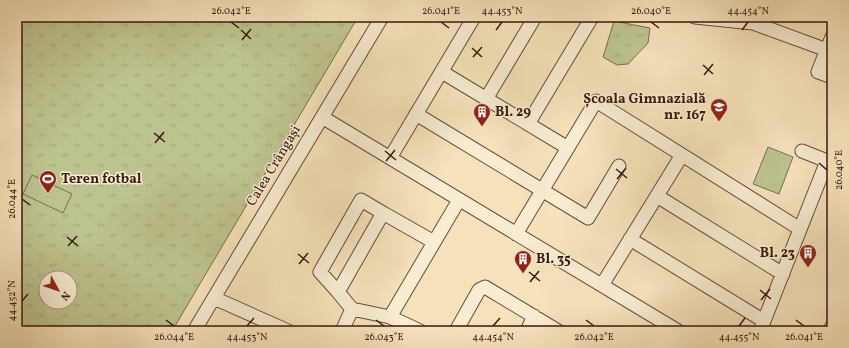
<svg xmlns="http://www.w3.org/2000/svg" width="849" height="348" font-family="Vollkorn,serif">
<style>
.park{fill:url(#park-tufts);stroke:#7b6e4e;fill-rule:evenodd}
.pitch{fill:#bdc38f;stroke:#7b6e4e}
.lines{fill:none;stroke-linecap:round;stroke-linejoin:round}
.minor-casing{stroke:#684b38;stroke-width:15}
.minor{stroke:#f8ecd3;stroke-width:13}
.ticks{fill:none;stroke:#39190d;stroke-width:1.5}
.labels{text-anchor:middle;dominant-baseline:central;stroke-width:3;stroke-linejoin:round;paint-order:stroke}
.poi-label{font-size:14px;font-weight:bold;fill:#39190d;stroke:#f8ecd3;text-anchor:start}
.street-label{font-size:14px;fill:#39190d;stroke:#f8ecd3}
.neatline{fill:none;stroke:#39190d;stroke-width:1.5}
.ticks-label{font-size:10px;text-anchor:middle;fill:#39190d}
</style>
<defs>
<pattern id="park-tufts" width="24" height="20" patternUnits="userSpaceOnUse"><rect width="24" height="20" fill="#bdc38f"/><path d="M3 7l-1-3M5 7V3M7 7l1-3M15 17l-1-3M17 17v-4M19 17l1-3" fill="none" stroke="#a3a77a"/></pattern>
</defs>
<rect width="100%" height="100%" fill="#f5e2bb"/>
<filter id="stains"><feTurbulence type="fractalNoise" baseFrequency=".005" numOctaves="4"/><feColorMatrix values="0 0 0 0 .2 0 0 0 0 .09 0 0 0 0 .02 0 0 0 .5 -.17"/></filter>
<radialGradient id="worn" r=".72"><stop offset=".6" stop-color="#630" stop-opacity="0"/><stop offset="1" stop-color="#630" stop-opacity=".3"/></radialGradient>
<path class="park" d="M 17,17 L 358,17 L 172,331 L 17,331 ZM 46,278 L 70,278 L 70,302 L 46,302 Z
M 614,21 L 650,28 L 648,43 L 628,64 L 617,65 L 603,57 Z"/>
<path class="pitch" d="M 768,147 L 793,157 L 779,194 L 753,184 Z
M 32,175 L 72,194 L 63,213 L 23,194 Z"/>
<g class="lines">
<defs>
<path id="minor" d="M 695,17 L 753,23 L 827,50
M 832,37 L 818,72 L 832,77
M 442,72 L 568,148
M 486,99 L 535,17
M 416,114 L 588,218 L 619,166
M 322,117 L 678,331
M 528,124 L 592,17
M 802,151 L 832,163
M 390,158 L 474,17
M 657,196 L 783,274
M 516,234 L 596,101 L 800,229
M 630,239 L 764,321
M 602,285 L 682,155
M 338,292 L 320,272 L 361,200 L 383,213
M 214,298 L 288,331
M 390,317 L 459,200
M 194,331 L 382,17
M 342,331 L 352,309
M 420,331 L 390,317 L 352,309 L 338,292 L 383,213 L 434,242
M 456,331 L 479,290 L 485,287 L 558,331
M 527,331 L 534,316
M 760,331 L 827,161
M 830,331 L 832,326"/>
</defs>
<use href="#minor" class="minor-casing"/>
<use href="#minor" class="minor"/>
</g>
<path class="ticks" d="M 231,22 L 239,28M 441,22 L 449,28M 651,22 L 659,28M 241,30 L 251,39M 496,30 L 502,22M 742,30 L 748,22M 242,40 L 251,29M 472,48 L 482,57M 473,57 L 482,47M 703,65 L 713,74M 704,75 L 713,64M 154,133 L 165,142M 155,143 L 164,132M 385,151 L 396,160M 386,161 L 395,150M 819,163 L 827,170M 616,169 L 627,178M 617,179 L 626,168M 22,199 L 30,205M 67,237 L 78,246M 68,246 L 77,236M 298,254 L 309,263M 299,264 L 308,253M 529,272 L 540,281M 530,282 L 539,271M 760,290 L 771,299M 761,300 L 770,289M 22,301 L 28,294M 166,320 L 174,326M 376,320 L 384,326M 586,320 L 594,326M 796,320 L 804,326M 247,326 L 254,318M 493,326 L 500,318M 739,326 L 745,318"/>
<defs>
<symbol id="school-pin" viewBox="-11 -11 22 30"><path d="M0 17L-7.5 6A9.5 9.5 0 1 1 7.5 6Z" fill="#8f2418" stroke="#f8ecd3"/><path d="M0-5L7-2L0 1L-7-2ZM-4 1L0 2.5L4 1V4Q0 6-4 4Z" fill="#fff"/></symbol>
<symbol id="building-pin" viewBox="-11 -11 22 30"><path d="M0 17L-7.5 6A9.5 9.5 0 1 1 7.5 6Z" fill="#8f2418" stroke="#f8ecd3"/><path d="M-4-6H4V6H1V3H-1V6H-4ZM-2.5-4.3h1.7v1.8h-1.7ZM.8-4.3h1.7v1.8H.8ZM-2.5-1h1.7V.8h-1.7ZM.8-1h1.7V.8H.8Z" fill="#fff"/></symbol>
<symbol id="stadium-pin" viewBox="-11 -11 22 30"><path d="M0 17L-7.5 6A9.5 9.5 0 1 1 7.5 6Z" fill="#8f2418" stroke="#f8ecd3"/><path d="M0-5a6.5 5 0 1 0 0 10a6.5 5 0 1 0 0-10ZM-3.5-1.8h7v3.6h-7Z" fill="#fff"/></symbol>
</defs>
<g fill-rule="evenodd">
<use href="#school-pin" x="709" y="97" width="20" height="27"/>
<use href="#building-pin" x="472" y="102" width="20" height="27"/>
<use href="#stadium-pin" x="38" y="169" width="20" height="27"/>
<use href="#building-pin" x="798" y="243" width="20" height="27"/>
<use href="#building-pin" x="513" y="249" width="20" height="27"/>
</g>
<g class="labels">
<g class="poi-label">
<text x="706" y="99" text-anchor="end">Școala Gimnazială<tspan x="706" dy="16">nr. 167</tspan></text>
<text x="495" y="112">Bl. 29</text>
<text x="61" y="179">Teren fotbal</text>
<text x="795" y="253" text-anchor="end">Bl. 23</text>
<text x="536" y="259">Bl. 35</text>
</g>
<g class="street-label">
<text transform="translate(274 166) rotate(-59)">Calea Crângași</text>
</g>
</g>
<rect width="849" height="348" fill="none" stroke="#f5e2bb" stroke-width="44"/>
<g transform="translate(58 290) rotate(130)"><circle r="19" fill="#f8ecd3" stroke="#ac9884"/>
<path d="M0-3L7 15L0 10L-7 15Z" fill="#8f2418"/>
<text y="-6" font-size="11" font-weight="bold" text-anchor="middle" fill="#39190d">N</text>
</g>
<rect x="22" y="22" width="805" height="304" class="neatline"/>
<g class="ticks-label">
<text x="231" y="14">26.042°E</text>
<text x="441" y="14">26.041°E</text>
<text x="502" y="14">44.453°N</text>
<text x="651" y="14">26.040°E</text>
<text x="748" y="14">44.454°N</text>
<text transform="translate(838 170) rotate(-90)" y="4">26.040°E</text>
<text transform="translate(11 199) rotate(-90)" y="4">26.044°E</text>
<text transform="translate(11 301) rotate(-90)" y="4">44.452°N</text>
<text x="174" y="340">26.044°E</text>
<text x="247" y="340">44.453°N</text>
<text x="384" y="340">26.043°E</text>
<text x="493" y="340">44.454°N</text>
<text x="594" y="340">26.042°E</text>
<text x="739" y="340">44.455°N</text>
<text x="804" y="340">26.041°E</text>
</g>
<rect width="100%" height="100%" filter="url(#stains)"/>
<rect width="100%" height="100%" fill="url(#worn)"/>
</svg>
